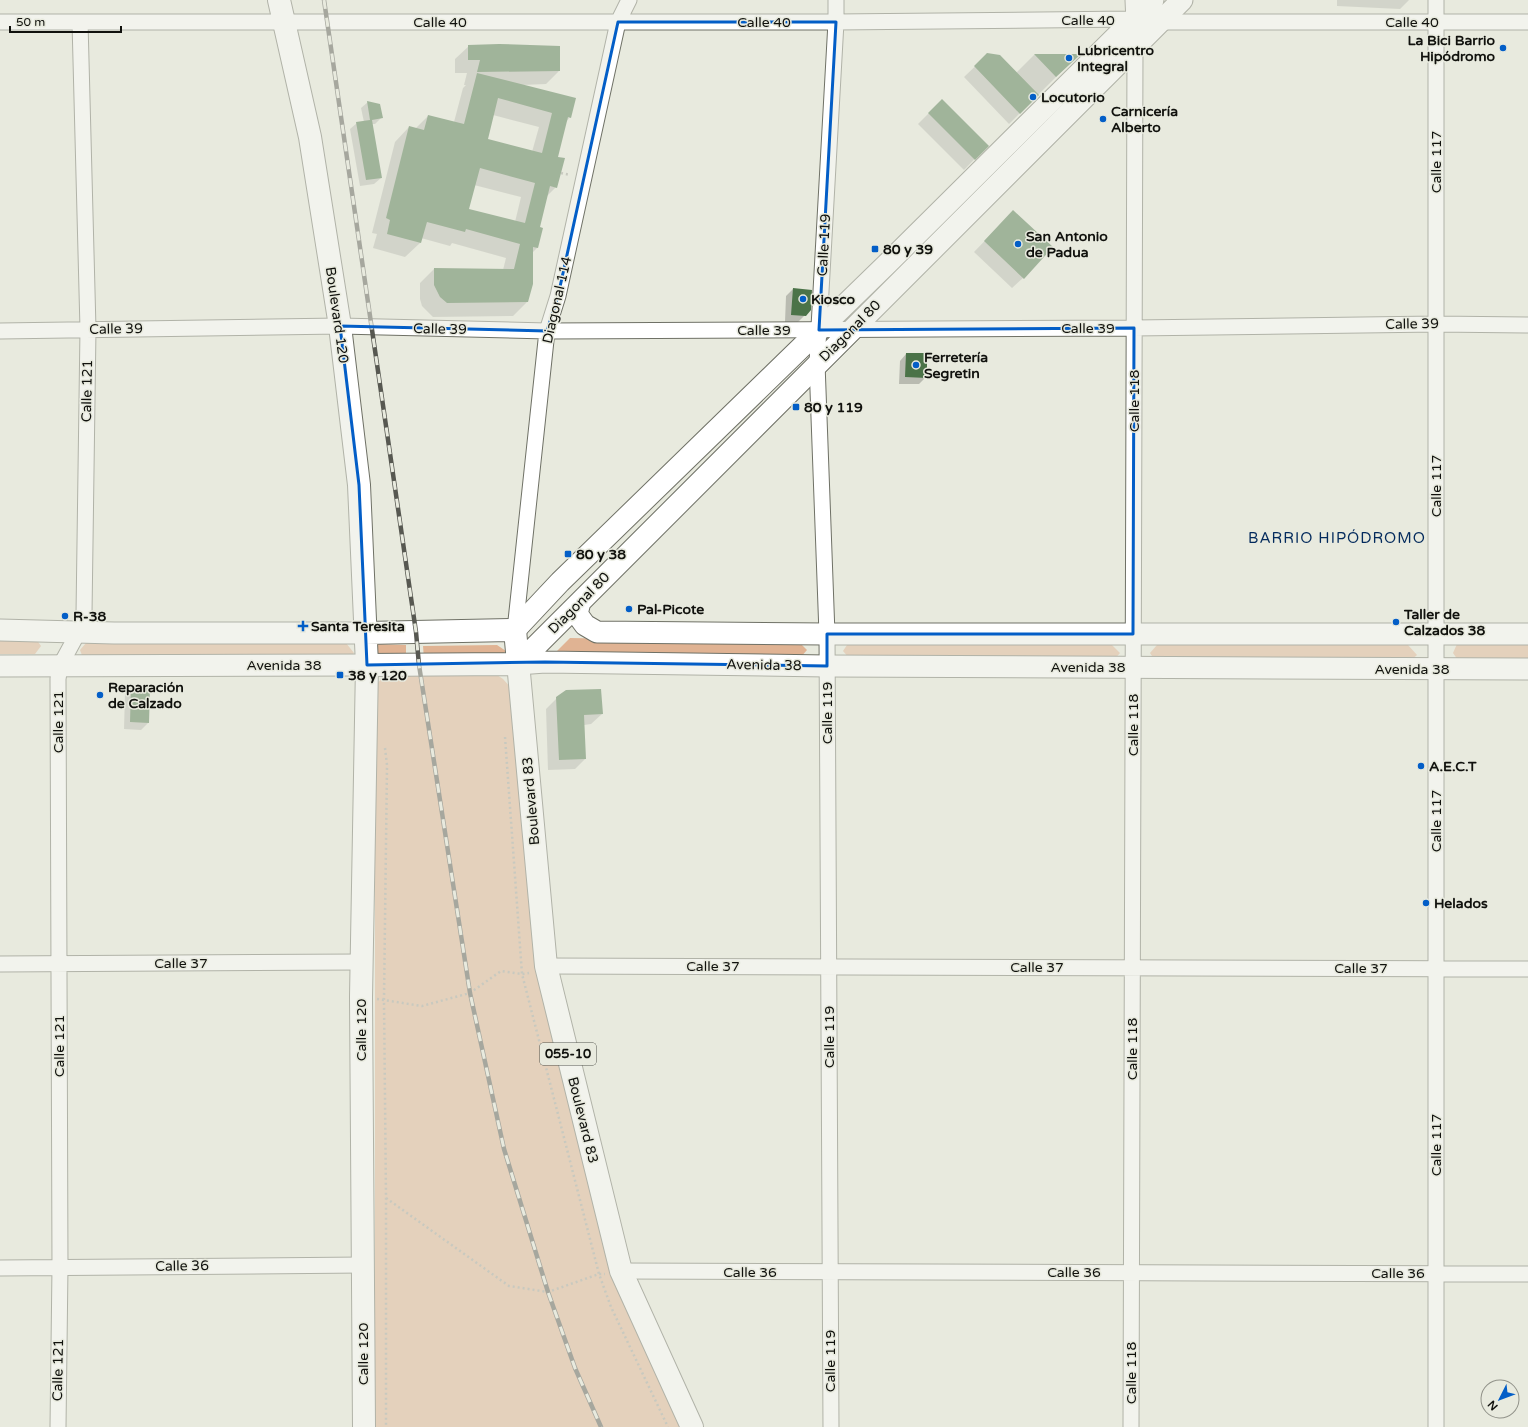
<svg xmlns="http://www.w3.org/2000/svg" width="1528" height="1427" font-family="'Varela Round',sans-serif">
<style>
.green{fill:#e0b393}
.shadow{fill:#0003;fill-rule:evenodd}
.building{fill:#4b7348;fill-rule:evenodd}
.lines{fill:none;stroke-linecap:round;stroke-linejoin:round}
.street-casing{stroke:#6f7166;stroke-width:17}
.secondary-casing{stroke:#6f7166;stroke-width:23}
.primary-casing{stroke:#6f7166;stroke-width:24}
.path{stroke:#a2a39a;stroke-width:2.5;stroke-dasharray:2 3;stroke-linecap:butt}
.street{stroke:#fff;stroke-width:15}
.secondary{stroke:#fff;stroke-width:21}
.primary{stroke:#fff;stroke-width:22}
.rail-casing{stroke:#575851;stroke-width:4.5}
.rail{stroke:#e8eade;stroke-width:3;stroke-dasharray:9;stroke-linecap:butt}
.marked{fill:none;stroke:#035ec7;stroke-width:3;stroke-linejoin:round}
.poi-dot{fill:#035ec7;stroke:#e8eade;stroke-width:1.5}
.labels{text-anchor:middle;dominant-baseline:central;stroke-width:3;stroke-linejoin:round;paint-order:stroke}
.shield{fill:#e8eade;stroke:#51524c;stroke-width:1}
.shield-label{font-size:13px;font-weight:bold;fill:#10110d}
.street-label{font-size:14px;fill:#10110d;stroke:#e8eade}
.poi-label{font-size:14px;font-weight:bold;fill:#10110d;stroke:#e8eade;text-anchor:start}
.neighbourhood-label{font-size:15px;letter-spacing:1px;fill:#032a5c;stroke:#e8eade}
</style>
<rect width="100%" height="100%" fill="#e8eade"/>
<path class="green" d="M 0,638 L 36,639 L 41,646 L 35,654 L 0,654 Z
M 570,638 L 799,642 L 807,650 L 800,658 L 554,654 Z
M 849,642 L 1111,644 L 1120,653 L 1112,662 L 850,659 L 843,651 Z
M 86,643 L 346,643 L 354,653 L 346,661 L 83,658 L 80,650 Z
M 371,644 L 406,645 L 406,661 L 371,660 Z
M 1457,644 L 1528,644 L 1528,663 L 1460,663 L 1453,653 Z
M 497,645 L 506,651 L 497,659 L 424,659 L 423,646 Z
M 1157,645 L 1408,645 L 1417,655 L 1408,663 L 1156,662 L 1150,653 Z
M 491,671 L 503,679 L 514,691 L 536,971 L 681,1427 L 375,1427 L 375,686 L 384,676 L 396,672 Z"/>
<path class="shadow" d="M 1337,0 L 1409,0 L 1400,9 L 1337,6 Z
M 469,46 L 559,71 L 546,84 L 522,85 L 570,117 L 566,122 L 557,158 L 556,187 L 546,197 L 539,227 L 537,248 L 532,253 L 527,302 L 513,316 L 433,317 L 422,306 L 420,299 L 420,283 L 434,269 L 503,270 L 506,258 L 452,243 L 450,246 L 421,238 L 420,243 L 405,257 L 373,248 L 377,234 L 372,233 L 395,142 L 409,127 L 415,129 L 428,116 L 454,122 L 463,88 L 466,85 L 464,85 L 467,73 L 455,73 L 455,59 ZM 493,115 L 539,127 L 532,152 L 487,140 ZM 474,185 L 521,197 L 515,222 L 468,210 Z
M 988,54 L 1016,73 L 1034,55 L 1078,55 L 1009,124 L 964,77 Z
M 942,100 L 987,146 L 964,170 L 918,124 Z
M 368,102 L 382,117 L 375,124 L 372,124 L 381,178 L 374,184 L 360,186 L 350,129 L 357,123 L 364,122 L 361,108 Z
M 1003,222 L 1023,278 L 1012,288 L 974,252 Z
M 793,289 L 805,315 L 798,322 L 785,322 L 786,296 Z
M 906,354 L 926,377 L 919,384 L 899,384 L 900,361 Z
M 132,687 L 148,723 L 141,730 L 124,729 L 125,694 Z
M 557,698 L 602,714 L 591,724 L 584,725 L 585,759 L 575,769 L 548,770 L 546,709 Z"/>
<path class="building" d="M 499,44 L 560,46 L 560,71 L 477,72 L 480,60 L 468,60 L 468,45 Z
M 987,53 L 1000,55 L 1039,95 L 1020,114 L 974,66 Z
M 1034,54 L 1081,54 L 1056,77 Z
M 477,73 L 576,98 L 571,118 L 568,117 L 558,157 L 565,158 L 557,188 L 550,186 L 540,227 L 543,228 L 538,248 L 533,247 L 533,284 L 528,302 L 447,303 L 440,297 L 434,285 L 434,268 L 514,269 L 520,244 L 466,229 L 465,232 L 427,222 L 421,243 L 387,234 L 390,220 L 386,218 L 409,126 L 424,130 L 428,115 L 464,124 ZM 498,98 L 552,113 L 542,153 L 488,139 ZM 480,168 L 535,183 L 525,223 L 469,209 Z
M 942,99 L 989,146 L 975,160 L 928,113 Z
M 367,101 L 380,104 L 383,118 L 372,120 L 382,178 L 366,180 L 356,122 L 370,120 Z
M 1013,210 L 1053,247 L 1024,279 L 984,241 Z
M 793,288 L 812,290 L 811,310 L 806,316 L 791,315 Z
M 906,353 L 927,353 L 927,378 L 905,377 Z
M 131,686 L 150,687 L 149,723 L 130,722 Z
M 601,689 L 603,714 L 584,715 L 586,759 L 559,760 L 556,697 L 566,690 Z"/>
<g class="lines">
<defs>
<path id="street" d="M 1436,0 L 1436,1427
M 0,22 L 836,22 L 1133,19 L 1160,22 L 1528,22
M 0,331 L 340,326 L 547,331 L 1134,328 L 1436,324 L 1528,325
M 515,630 L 547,331 L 558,296 L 618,22 L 629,0
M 0,964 L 361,962
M 546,966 L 1528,969
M 0,1268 L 363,1265
M 621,1271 L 1528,1274
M 58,1427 L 60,1267 L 58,679 L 60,666 L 79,631 L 84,614 L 88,329 L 80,22
M 831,1427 L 827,634 L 817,363 L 836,22 L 836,0
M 1131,1427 L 1135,46 L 1133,0"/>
<path id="secondary" d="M 580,602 L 577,614 L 585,625 L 597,632 L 827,634 L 1528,634
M 0,630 L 114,633 L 366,633
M 515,630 L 560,582 L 888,263 L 1153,0
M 518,664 L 545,662 L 827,666 L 1528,669
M 518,664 L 1182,0
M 0,666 L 367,665"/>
<path id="primary" d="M 279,0 L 310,137 L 340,326 L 359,485 L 367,665 L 361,997 L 364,1427
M 366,633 L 515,630 L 546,966 L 621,1271 L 692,1427
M 367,665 L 518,664"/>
</defs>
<use href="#street" class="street-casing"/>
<use href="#secondary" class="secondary-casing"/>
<use href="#primary" class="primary-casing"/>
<path class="path" d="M 561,173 L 570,175
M 505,737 L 522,974 L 599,1274 L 611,1307 L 668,1427
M 385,748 L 387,765 L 384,999 L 386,1198 L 386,1427
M 377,999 L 422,1006 L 470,993 L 501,971 L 522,974 L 529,973
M 386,1198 L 509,1286 L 548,1292 L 599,1274 L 605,1274"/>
<use href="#street" class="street"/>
<use href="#secondary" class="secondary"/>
<use href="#primary" class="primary"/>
<defs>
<path id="rail" d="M 324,0 L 416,632 L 419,665 L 470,993 L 504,1149 L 548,1292 L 575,1368 L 601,1427"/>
</defs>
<use href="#rail" class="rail-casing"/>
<use href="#rail" class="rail"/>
</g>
<path d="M0 0H1528V1427H0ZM 618,22 L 836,22 L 819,330 L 1134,328 L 1133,634 L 827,634 L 827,666 L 545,662 L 367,665 L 359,485 L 340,326 L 547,331 L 558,296 Z" fill="#e8eade" fill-opacity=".55" fill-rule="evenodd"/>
<path class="marked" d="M 618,22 L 836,22 L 819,330 L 1134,328 L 1133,634 L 827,634 L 827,666 L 545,662 L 367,665 L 359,485 L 340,326 L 547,331 L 558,296 Z"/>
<g class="poi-dot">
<circle cx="1503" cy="48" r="4"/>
<circle cx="1069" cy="58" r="4"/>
<circle cx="1033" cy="97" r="4"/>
<circle cx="1103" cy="119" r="4"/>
<circle cx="1018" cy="244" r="4"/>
<rect x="871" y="245" width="8" height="8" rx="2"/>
<circle cx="803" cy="299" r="4"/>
<circle cx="916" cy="365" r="4"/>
<rect x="792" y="403" width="8" height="8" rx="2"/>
<rect x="564" y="550" width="8" height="8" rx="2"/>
<circle cx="629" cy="609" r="4"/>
<circle cx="65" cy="616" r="4"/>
<circle cx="1396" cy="622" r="4"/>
<path d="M301 620h4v4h4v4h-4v4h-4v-4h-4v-4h4z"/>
<rect x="336" y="671" width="8" height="8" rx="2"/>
<circle cx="100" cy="695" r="4"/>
<circle cx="1421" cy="766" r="4"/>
<circle cx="1426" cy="903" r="4"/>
</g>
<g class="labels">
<rect class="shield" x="540" y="1043" width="56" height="22" rx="3"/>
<g class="shield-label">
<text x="568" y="1054">055-10</text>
</g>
<g class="street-label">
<text x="1088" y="20">Calle 40</text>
<text x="440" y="22">Calle 40</text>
<text x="764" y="22">Calle 40</text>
<text x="1412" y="22">Calle 40</text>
<text transform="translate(1436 162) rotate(-90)">Calle 117</text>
<text transform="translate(824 245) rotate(-87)">Calle 119</text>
<text transform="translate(557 300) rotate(-77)">Diagonal 114</text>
<text transform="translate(337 315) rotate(82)">Boulevard 120</text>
<text transform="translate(1412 324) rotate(-1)">Calle 39</text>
<text x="1088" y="328">Calle 39</text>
<text transform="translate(116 329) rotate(-1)">Calle 39</text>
<text transform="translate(440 329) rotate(1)">Calle 39</text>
<text x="764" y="330">Calle 39</text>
<text transform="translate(850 331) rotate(-45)">Diagonal 80</text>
<text transform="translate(87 391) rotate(-89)">Calle 121</text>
<text transform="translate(1134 401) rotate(-90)">Calle 118</text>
<text transform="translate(1436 486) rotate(-90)">Calle 117</text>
<text transform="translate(579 603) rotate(-45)">Diagonal 80</text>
<text x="284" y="665">Avenida 38</text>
<text transform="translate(764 665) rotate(1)">Avenida 38</text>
<text x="1088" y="667">Avenida 38</text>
<text x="1412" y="669">Avenida 38</text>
<text transform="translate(827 713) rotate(-90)">Calle 119</text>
<text transform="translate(58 722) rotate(-90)">Calle 121</text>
<text transform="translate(1133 725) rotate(-90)">Calle 118</text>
<text transform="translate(531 801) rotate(-95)">Boulevard 83</text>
<text transform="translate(1436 821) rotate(-90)">Calle 117</text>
<text x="181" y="963">Calle 37</text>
<text x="713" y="966">Calle 37</text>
<text x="1037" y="967">Calle 37</text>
<text x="1361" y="968">Calle 37</text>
<text transform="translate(361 1030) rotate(-90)">Calle 120</text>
<text transform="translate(829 1037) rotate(-90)">Calle 119</text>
<text transform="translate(59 1046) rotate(-90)">Calle 121</text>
<text transform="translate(1132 1049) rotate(-90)">Calle 118</text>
<text transform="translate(583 1120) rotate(76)">Boulevard 83</text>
<text transform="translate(1436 1145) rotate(-90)">Calle 117</text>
<text transform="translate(182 1266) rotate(-1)">Calle 36</text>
<text x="750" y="1272">Calle 36</text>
<text x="1074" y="1272">Calle 36</text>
<text x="1398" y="1273">Calle 36</text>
<text transform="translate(363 1354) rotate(-90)">Calle 120</text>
<text transform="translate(830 1361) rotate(-90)">Calle 119</text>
<text transform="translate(58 1370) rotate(-89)">Calle 121</text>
<text transform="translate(1131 1373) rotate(-90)">Calle 118</text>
</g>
<g class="poi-label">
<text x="1495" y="40" text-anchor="end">La Bici Barrio<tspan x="1495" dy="16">Hipódromo</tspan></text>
<text x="1077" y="50">Lubricentro<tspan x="1077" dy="16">Integral</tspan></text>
<text x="1041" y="97">Locutorio</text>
<text x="1111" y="111">Carnicería<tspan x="1111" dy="16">Alberto</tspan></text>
<text x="1026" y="236">San Antonio<tspan x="1026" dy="16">de Padua</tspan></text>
<text x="883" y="249">80 y 39</text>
<text x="811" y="299">Kiosco</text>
<text x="924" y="357">Ferretería<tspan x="924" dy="16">Segretin</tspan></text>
<text x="804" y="407">80 y 119</text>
<text x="576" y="554">80 y 38</text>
<text x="637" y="609">Pal-Picote</text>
<text x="1404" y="614">Taller de<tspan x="1404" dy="16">Calzados 38</tspan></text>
<text x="73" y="616">R-38</text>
<text x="311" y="626">Santa Teresita</text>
<text x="348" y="675">38 y 120</text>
<text x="108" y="687">Reparación<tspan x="108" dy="16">de Calzado</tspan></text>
<text x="1429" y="766">A.E.C.T</text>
<text x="1434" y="903">Helados</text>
</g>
<g class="neighbourhood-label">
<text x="1337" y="538">BARRIO HIPÓDROMO</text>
</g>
</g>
<g transform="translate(1500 1399) rotate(228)"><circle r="19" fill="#e8eade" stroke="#92938a"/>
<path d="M0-3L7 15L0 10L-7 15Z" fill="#035ec7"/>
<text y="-6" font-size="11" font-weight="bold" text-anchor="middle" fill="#10110d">N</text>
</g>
<path d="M10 26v6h111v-6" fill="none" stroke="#10110d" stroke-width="2"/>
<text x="16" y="26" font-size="12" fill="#10110d" stroke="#e8eade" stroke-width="3" paint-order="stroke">50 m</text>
</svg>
